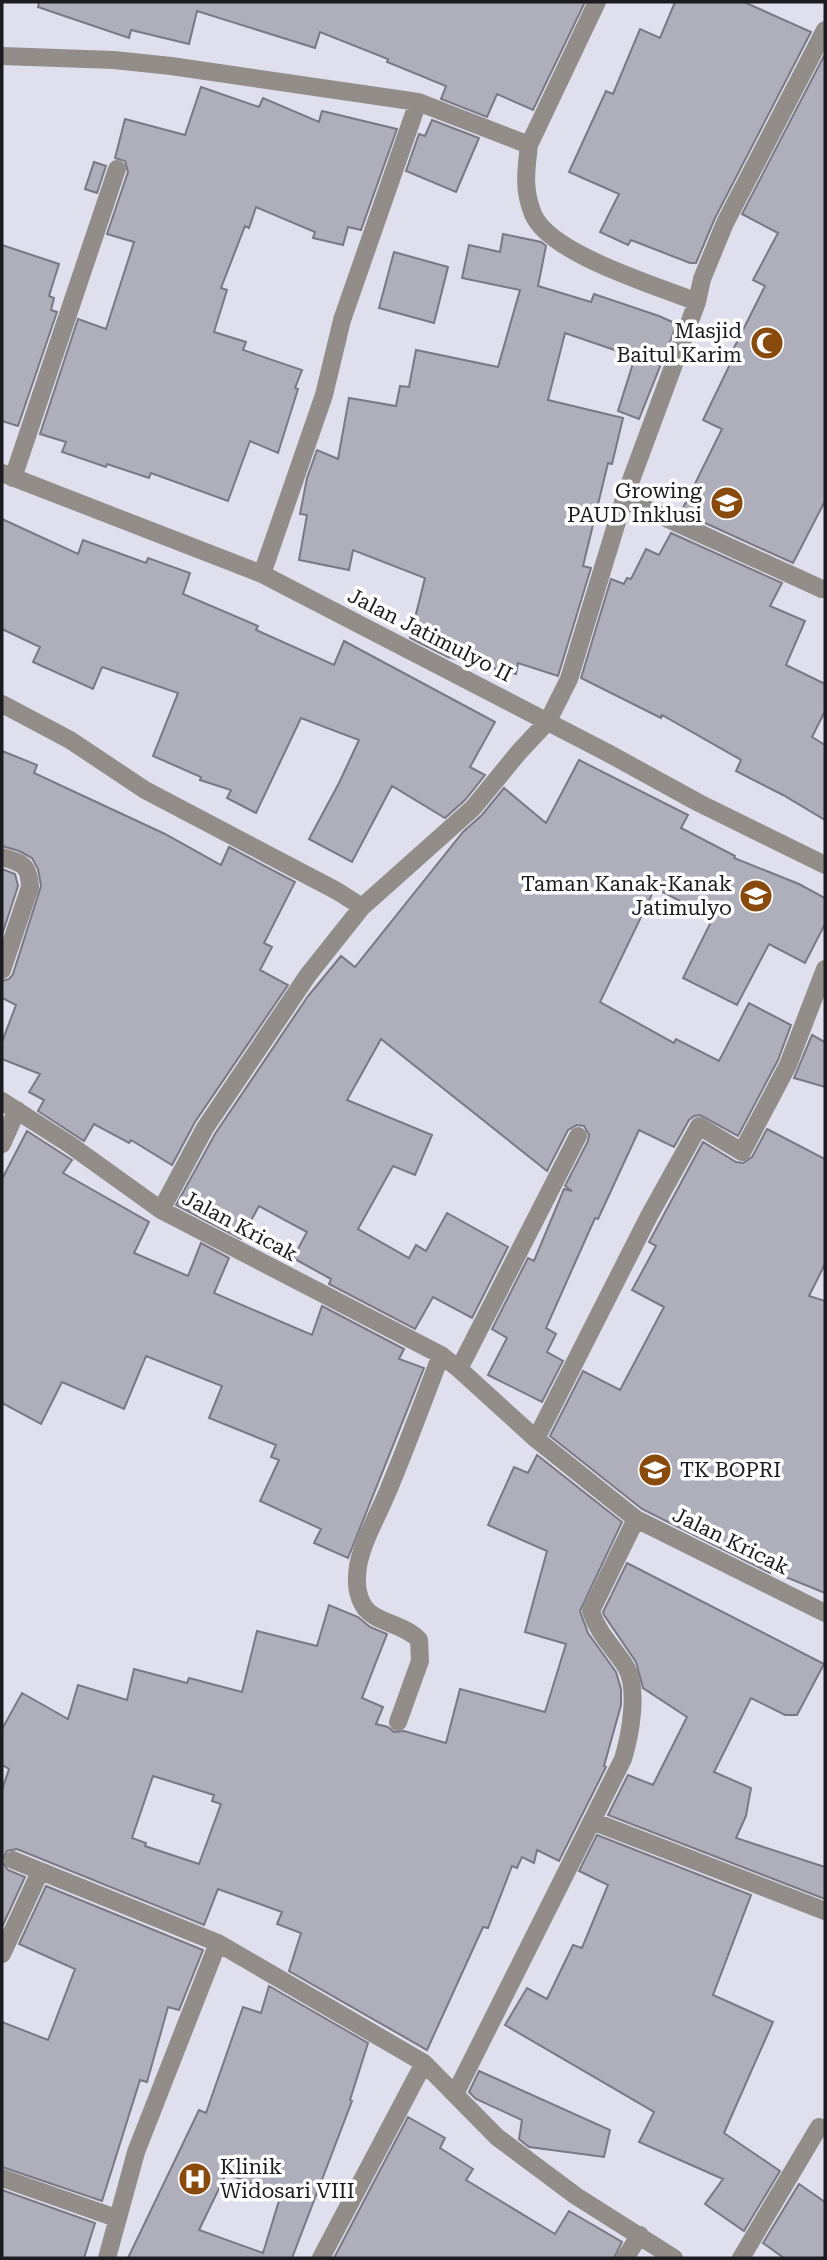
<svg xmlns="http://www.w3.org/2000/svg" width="827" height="2260" font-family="'Roboto Serif',serif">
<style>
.building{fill:#afaebb;stroke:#797884;stroke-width:2;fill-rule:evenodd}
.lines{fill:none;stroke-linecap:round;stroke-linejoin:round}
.minor{stroke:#928d89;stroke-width:18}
.labels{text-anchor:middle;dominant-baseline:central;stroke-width:7;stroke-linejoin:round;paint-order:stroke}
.poi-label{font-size:21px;fill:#1c1b20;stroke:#fff;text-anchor:end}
.street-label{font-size:21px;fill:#1c1b20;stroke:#fff}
</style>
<rect width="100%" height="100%" fill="#e0dfed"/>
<path class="building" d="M 39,2 L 585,2 L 533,110 L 497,94 L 487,117 L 441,99 L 446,86 L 387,62 L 388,59 L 320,32 L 315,48 L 197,11 L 189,44 L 131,30 L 129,38 L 38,7 Z
M 675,2 L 744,2 L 811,32 L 715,218 L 696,263 L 690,263 L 631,240 L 628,245 L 600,232 L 619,194 L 569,172 L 606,91 L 613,94 L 640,29 L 660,38 Z
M 825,54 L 825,501 L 793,563 L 681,512 L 722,429 L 703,420 L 734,356 L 731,354 L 765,286 L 753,280 L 778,233 L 742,214 Z
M 201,87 L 259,107 L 263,98 L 319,122 L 322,111 L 397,129 L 361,230 L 348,227 L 343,245 L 313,238 L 315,232 L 256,207 L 249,228 L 245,226 L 221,288 L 227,290 L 214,332 L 246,342 L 243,350 L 302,370 L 295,388 L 298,389 L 278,453 L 250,441 L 228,501 L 151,473 L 149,478 L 107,464 L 106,467 L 62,452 L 66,442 L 40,434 L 78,319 L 106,329 L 134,242 L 107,234 L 128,172 L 125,161 L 115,158 L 125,119 L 185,135 Z
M 432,120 L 479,138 L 456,192 L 406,171 L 419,134 L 425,136 Z
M 94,162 L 106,166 L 97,193 L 85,189 Z
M 503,234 L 541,242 L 546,246 L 538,286 L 591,302 L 594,294 L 659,316 L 677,324 L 639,419 L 618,411 L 635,357 L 565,333 L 548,400 L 623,418 L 612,464 L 608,463 L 583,566 L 591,568 L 558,676 L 518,663 L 516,674 L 448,657 L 410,638 L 425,578 L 353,550 L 349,570 L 299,560 L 307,515 L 300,514 L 307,478 L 317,450 L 338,459 L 349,398 L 396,406 L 400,386 L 409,387 L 416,350 L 498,367 L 520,290 L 462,278 L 469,245 L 500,252 Z
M 2,245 L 59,264 L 49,296 L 54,298 L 51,310 L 57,312 L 18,426 L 2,421 Z
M 394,252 L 448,267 L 434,323 L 379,308 Z
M 2,519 L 78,554 L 83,540 L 146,563 L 148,558 L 190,573 L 183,594 L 258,626 L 256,630 L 334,665 L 344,641 L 495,722 L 470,767 L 485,775 L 465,800 L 445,818 L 392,786 L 352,862 L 309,839 L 339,783 L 359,740 L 301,718 L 256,813 L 227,798 L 231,790 L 200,780 L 201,777 L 153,756 L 178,693 L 102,667 L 93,689 L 33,662 L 40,647 L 2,629 Z
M 671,533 L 782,583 L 770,606 L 805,621 L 786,665 L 825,684 L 825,711 L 812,737 L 825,745 L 825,820 L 783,795 L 736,771 L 741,760 L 662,715 L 661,718 L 581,678 L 611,579 L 624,584 L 627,578 L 631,579 L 646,549 L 659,555 Z
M 2,751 L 37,765 L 34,773 L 165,834 L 221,865 L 229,847 L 295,882 L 264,943 L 272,947 L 260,970 L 288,985 L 195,1122 L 172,1165 L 131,1140 L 129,1143 L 94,1124 L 84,1141 L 38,1111 L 44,1100 L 29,1092 L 40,1074 L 2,1059 L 2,1042 L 16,1005 L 2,998 L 2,981 L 9,979 L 13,974 L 41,886 L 38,869 L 32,858 L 19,851 L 2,846 Z
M 579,760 L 688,815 L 681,828 L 735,856 L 734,858 L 799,884 L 825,898 L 825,924 L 805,963 L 769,944 L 737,1005 L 683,978 L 713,918 L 655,888 L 600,1002 L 674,1043 L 676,1039 L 719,1061 L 749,1003 L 791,1025 L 778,1060 L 738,1136 L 700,1115 L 694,1116 L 689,1120 L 674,1147 L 639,1130 L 598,1219 L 595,1218 L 546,1328 L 556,1334 L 547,1352 L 563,1361 L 542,1402 L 488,1375 L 507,1338 L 492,1329 L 528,1258 L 534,1261 L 564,1189 L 572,1191 L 565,1186 L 588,1141 L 589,1135 L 584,1126 L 577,1125 L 568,1130 L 547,1171 L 381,1039 L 347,1100 L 432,1135 L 415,1175 L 393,1166 L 358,1229 L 409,1258 L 416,1245 L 426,1251 L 447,1213 L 508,1247 L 472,1318 L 433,1297 L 415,1329 L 329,1284 L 331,1279 L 293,1258 L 307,1232 L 259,1206 L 241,1239 L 176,1205 L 215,1134 L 308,996 L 341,956 L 355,967 L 463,832 L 482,815 L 504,788 L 546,823 Z
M 2,869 L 15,874 L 18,886 L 2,935 Z
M 812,1035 L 825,1042 L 825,1087 L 794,1078 Z
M 767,1129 L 825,1159 L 825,1264 L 809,1296 L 825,1301 L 825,1593 L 771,1571 L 770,1573 L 642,1509 L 550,1436 L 583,1371 L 620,1390 L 664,1307 L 632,1290 L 656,1246 L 649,1242 L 703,1142 L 736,1162 L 743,1163 L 752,1157 Z
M 27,1131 L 72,1160 L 63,1173 L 149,1222 L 134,1253 L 188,1276 L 201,1243 L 229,1258 L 214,1293 L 312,1335 L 322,1306 L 404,1349 L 399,1359 L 424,1368 L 348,1558 L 314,1543 L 321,1529 L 260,1501 L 279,1460 L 271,1457 L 276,1445 L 209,1418 L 222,1386 L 146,1356 L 124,1409 L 62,1382 L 41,1424 L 2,1403 L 2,1179 Z
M 537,1455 L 622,1522 L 580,1611 L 588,1633 L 616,1672 L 621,1689 L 621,1705 L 604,1766 L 606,1767 L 559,1861 L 537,1850 L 534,1863 L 522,1857 L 517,1868 L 512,1866 L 488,1928 L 483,1927 L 427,2050 L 289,1971 L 301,1933 L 277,1924 L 282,1912 L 218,1889 L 204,1925 L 17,1849 L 7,1851 L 2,1861 L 2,1790 L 9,1769 L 2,1765 L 2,1729 L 22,1693 L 68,1719 L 78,1685 L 127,1700 L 134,1669 L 187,1683 L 189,1678 L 242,1692 L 257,1631 L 317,1646 L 329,1605 L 358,1617 L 370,1627 L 387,1634 L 362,1698 L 383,1707 L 376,1724 L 388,1727 L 394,1732 L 404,1731 L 446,1743 L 460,1689 L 545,1712 L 566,1644 L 525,1632 L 547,1551 L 488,1525 L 514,1467 L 528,1473 ZM 153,1776 L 214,1795 L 212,1801 L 221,1804 L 199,1864 L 145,1846 L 146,1843 L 132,1838 Z
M 627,1563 L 824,1664 L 797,1715 L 785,1715 L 751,1698 L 714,1772 L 751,1788 L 746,1816 L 736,1838 L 825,1867 L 825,1899 L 608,1815 L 628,1775 L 653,1785 L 687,1717 L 643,1688 L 636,1662 L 604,1615 L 603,1612 Z
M 597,1835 L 751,1895 L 713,1995 L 773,2022 L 724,2133 L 780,2171 L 744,2231 L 705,2204 L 723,2179 L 639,2142 L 654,2112 L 505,2025 L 527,1988 L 547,1999 L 573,1945 L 582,1948 L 608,1885 L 579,1871 Z
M 2,1861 L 8,1870 L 25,1877 L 2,1927 Z
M 46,1886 L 203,1950 L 179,2010 L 168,2007 L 147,2082 L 140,2080 L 102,2201 L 2,2167 L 2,2022 L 48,2040 L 75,1969 L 19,1944 Z
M 269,1986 L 368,2043 L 350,2100 L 352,2101 L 292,2258 L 128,2258 L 199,2110 L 206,2113 L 243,2007 L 261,2013 ZM 226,2174 L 281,2194 L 263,2253 L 199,2230 Z
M 479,2071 L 610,2130 L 604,2157 L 529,2147 L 519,2139 L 522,2120 L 476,2099 L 469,2092 Z
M 408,2117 L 445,2138 L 440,2148 L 473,2169 L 466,2180 L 555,2234 L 569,2211 L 622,2242 L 614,2258 L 334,2258 Z
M 799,2184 L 825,2202 L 825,2258 L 784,2258 L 763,2243 Z
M 2,2190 L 95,2223 L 84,2258 L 2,2258 Z"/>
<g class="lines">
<path class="minor" d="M 2,56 L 114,60 L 171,66 L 418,102 L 529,145 C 526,171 523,190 533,214 C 549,254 658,286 697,302 L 624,499 L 569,679 L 548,721 L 519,752 L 473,808 L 362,907 L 308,975 L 205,1128 L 161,1210
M 529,145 L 597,2
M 697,302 L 702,279 L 725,223 L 825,30
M 2,473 L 262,574 L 606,752 L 699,803 L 825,865
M 13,478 L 117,169
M 624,499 L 822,589
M 262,574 L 324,395 L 342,320 L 418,102
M 2,704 L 70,740 L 145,790 L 337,891 L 362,907
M 2,857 C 22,863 29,864 30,887 L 2,970
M 2,1101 L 69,1144 L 161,1210 L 441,1355 L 459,1369 L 536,1439 L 636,1519 L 825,1613
M 2,1144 L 17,1110
M 459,1369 L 578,1136
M 536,1439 L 649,1216 L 699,1126 L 742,1152 L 788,1065 L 825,969
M 398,1722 L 420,1661 L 419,1640 C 405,1624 376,1623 365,1608 C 356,1595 356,1581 358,1566 C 363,1539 380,1512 390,1486 C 408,1443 424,1399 441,1355
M 592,1821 L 825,1911
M 13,1860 L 218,1943 L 424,2063 L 497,2137 L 576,2196 L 674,2258
M 2,1954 L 40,1872
M 455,2094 L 623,1759 C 630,1736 639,1689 626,1667 C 614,1648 598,1634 591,1611 L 636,1519
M 2,2178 L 116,2218
M 107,2258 L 136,2152 L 218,1943
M 321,2258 L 424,2063
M 625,2258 L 640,2235
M 741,2258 L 819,2127"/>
</g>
<defs>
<symbol id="mosque-disc" viewBox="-11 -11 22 22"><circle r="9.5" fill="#884a0d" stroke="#fff"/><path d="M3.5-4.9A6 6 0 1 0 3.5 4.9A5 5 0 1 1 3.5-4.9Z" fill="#fff"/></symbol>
<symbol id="school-disc" viewBox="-11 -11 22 22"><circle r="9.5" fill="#884a0d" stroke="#fff"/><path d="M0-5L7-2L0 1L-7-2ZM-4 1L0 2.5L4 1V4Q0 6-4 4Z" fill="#fff"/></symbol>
<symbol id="hospital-disc" viewBox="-11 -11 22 22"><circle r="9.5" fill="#884a0d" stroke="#fff"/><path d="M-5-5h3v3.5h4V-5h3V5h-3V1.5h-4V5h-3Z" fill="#fff"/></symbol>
</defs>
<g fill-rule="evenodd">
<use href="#mosque-disc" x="748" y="324" width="38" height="38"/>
<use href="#school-disc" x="708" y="484" width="38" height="38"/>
<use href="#school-disc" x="737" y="877" width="38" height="38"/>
<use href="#school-disc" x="636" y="1451" width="38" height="38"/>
<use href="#hospital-disc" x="176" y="2160" width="38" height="38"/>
</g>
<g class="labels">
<g class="poi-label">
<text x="742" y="331">Masjid<tspan x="742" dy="24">Baitul Karim</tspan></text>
<text x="702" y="491">Growing<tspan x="702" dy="24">PAUD Inklusi</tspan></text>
<text x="732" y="884">Taman Kanak-Kanak<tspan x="732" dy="24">Jatimulyo</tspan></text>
<text x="680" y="1470" text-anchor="start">TK BOPRI</text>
<text x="220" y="2167" text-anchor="start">Klinik<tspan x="220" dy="24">Widosari VIII</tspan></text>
</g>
<g class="street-label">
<text transform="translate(430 635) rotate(27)">Jalan Jatimulyo II</text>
<text transform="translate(240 1226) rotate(28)">Jalan Kricak</text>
<text transform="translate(731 1541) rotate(26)">Jalan Kricak</text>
</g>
</g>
<rect width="827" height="2260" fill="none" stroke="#1c1b20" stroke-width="7"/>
</svg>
